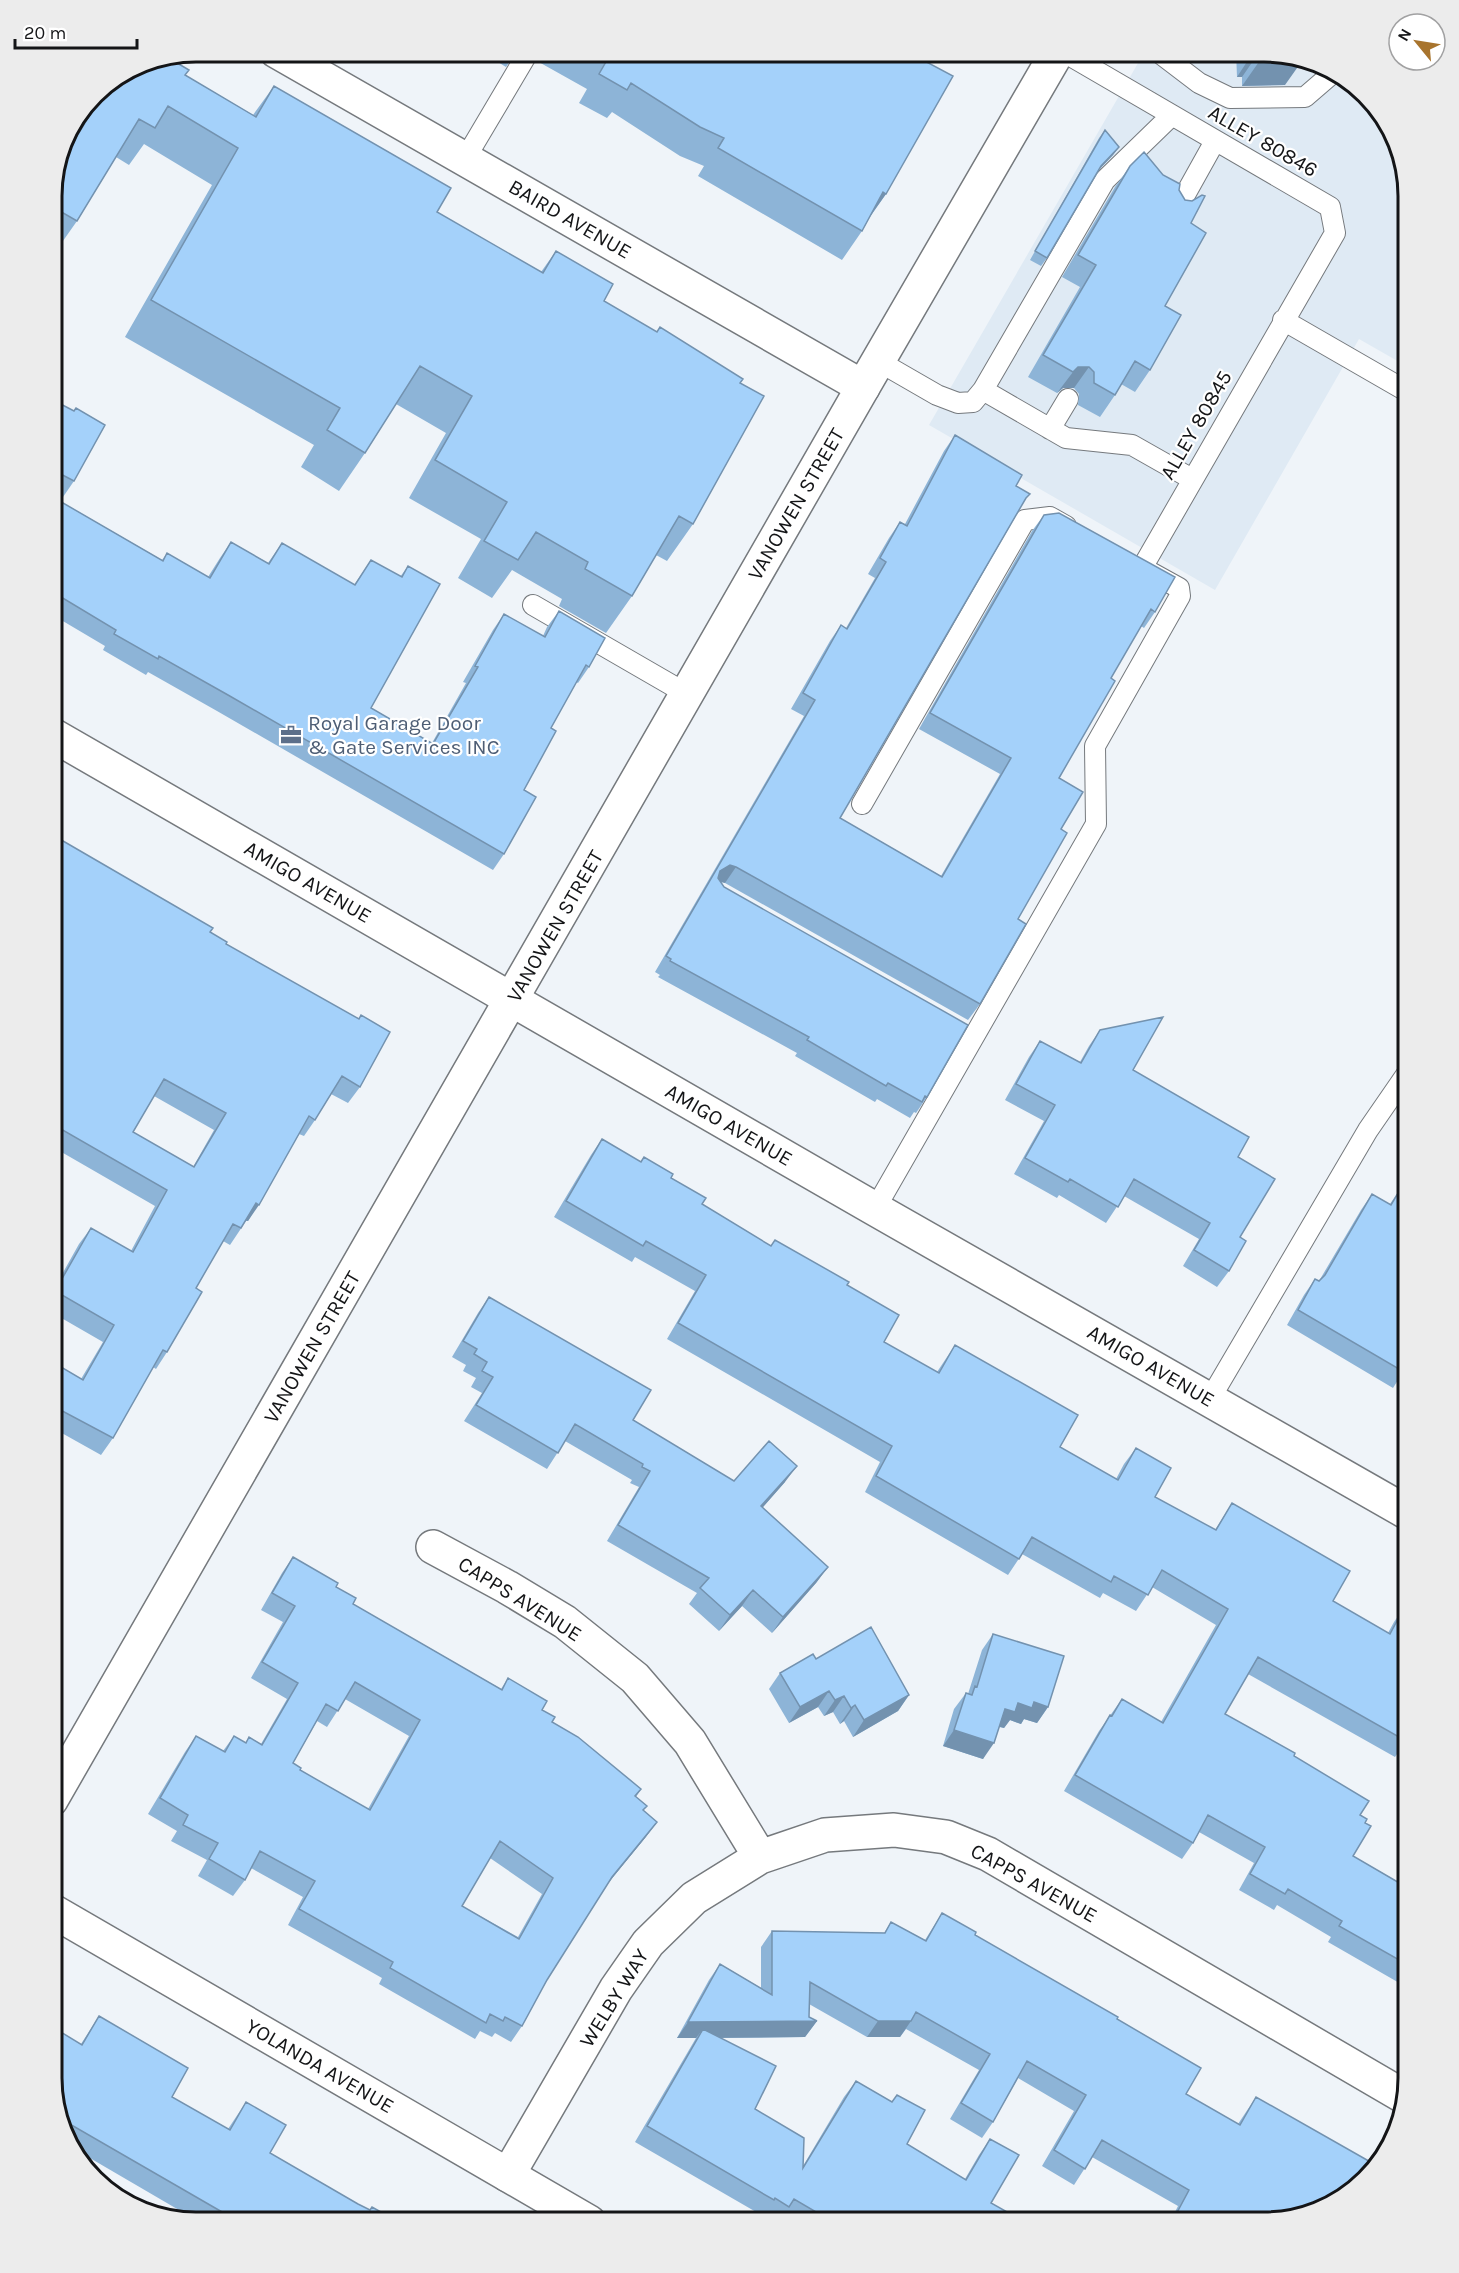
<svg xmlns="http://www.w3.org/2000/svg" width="1459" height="2273" font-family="Karla,sans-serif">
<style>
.built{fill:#dfeaf4}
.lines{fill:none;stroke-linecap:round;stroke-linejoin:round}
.lane-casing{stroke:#75797d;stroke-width:22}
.street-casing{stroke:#75797d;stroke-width:36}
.secondary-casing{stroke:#75797d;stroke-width:36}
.lane{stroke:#fff;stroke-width:20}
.street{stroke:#fff;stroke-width:33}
.secondary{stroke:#fff;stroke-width:33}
.wall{fill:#8db4d7;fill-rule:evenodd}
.shaded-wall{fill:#7392af}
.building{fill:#a4d1fa;stroke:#7392af;stroke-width:1.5;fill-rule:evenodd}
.labels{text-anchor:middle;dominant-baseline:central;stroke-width:4.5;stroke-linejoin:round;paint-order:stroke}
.street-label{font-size:21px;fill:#141517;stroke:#fff}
.service-label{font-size:21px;fill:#4e5e75;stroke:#fff;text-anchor:start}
.rim{fill:none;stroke:#141517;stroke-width:3}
</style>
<rect width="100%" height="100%" fill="#eff4f9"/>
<path class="built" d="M 1145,51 L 1274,51 L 1344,75 L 1393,131 L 1408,195 L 1408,367 L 1359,339 L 1215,590 L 929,425 Z"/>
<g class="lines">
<defs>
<path id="lane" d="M 1062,51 L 1330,207 L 1335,233 L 1142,568
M 1157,51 L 1199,83 L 1230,98 L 1305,97 L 1334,72
M 1168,58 L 1190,51
M 465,159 L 529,51
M 1176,211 L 1215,141
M 1283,320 L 1408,392
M 878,361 L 937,395 L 958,403 L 973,402 L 983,390 L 1105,180 L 1171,116
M 983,390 L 1066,438 L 1132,445 L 1192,479
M 1050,429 L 1068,399
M 533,605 L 687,694
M 862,804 L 1025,520 L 1050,517 L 1066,526
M 875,1209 L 1096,824 L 1095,746 L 1180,596 L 1179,588 L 1150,572
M 1210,1399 L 1368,1130 L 1408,1072"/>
<path id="street" d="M 276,51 L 863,387
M 51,734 L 875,1209 L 1408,1513
M 433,1547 L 507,1587 L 565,1622 L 635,1678 L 690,1742 L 760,1857 L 825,1835 L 894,1830 L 946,1837 L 988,1854 L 1403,2096
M 508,2175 L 616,1989 L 648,1943 L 694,1898 L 760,1857"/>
<path id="secondary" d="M 51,1800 L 863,387 L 1058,51
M 51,1910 L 589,2222"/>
</defs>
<use href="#lane" class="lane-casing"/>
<use href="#street" class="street-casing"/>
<use href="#secondary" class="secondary-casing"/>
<use href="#lane" class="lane"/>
<use href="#street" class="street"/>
<use href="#secondary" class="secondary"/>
</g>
<path class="wall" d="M 480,51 L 517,51 L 506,67 Z
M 541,51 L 906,51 L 886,194 L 870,217 L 862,231 L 842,260 L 698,176 L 704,166 L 680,156 L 612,112 L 607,118 L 579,103 L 587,89 L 537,61 Z
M 1236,51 L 1274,51 L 1285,85 L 1242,86 L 1242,77 L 1237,77 Z
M 185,75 L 253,115 L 274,86 L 437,212 L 541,272 L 556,251 L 604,301 L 740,383 L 693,524 L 667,561 L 656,555 L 632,596 L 606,633 L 559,606 L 562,599 L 512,570 L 492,598 L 458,578 L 481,539 L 409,498 L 446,433 L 396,404 L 365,453 L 339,491 L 301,467 L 314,445 L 125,337 L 212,185 L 144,144 L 129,165 L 116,157 L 77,221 L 51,258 L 51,186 L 56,165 L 74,135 L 68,132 L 93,93 Z
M 1105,130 L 1119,147 L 1113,155 L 1097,171 L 1047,258 L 1041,266 L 1030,260 L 1099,138 Z
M 1130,166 L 1163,175 L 1179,190 L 1191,223 L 1165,306 L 1150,370 L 1135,392 L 1121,384 L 1115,395 L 1100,417 L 1078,405 L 1079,394 L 1074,388 L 1063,388 L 1057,393 L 1028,377 L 1080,287 L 1062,277 L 1115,187 Z
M 51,399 L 74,481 L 63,497 L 51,491 Z
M 955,435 L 1016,486 L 1019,509 L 840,818 L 941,876 L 1000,774 L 919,729 L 1032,531 L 1044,515 L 1155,612 L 1144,628 L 1141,626 L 1111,678 L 1059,778 L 1061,829 L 1018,919 L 980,1004 L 968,1020 L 725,883 L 721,882 L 724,887 L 927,1097 L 916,1113 L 914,1112 L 910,1118 L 877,1099 L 875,1102 L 795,1056 L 797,1053 L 658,977 L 660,975 L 655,972 L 804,716 L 791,709 L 830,641 L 841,625 L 846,628 L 875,578 L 868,574 L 889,538 L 900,522 L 905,524 L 944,451 Z
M 51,496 L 162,560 L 167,553 L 208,577 L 220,558 L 231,542 L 268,563 L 282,543 L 354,585 L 371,560 L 400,577 L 408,566 L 371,708 L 432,743 L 466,683 L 463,682 L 493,630 L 504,614 L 543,636 L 547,627 L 559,611 L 589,667 L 578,683 L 576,682 L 551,728 L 524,790 L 504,854 L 493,870 L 217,711 L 148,672 L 146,675 L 103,650 L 105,646 L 51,614 Z
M 51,834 L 210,932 L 226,944 L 360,1087 L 348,1103 L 331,1094 L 315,1120 L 304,1136 L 299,1134 L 248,1221 L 246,1221 L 230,1245 L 223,1241 L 196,1288 L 167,1352 L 156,1369 L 153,1367 L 113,1438 L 101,1455 L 51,1427 L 51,1361 L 81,1379 L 103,1342 L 51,1312 L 51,1294 L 79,1244 L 91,1228 L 131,1251 L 155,1206 L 51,1146 ZM 154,1096 L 214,1130 L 193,1167 L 133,1132 Z
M 1100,1030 L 1133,1070 L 1238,1157 L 1240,1237 L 1229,1271 L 1217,1287 L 1183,1266 L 1199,1239 L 1124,1196 L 1106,1223 L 1059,1195 L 1057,1198 L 1014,1174 L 1044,1121 L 1005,1100 L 1029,1057 L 1040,1041 L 1080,1062 L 1089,1046 Z
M 602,1139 L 640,1162 L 644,1157 L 671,1178 L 702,1204 L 771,1246 L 847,1285 L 884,1342 L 937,1372 L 955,1345 L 1060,1447 L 1116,1479 L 1124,1464 L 1136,1448 L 1155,1497 L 1215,1530 L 1232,1503 L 1333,1601 L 1388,1633 L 1394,1622 L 1405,1606 L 1408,1607 L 1408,1747 L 1406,1750 L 1402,1747 L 1395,1757 L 1248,1674 L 1225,1714 L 1294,1756 L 1360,1815 L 1365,1823 L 1353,1856 L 1407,1887 L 1408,1886 L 1408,1988 L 1328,1942 L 1331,1937 L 1277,1905 L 1274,1910 L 1239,1890 L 1254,1863 L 1199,1832 L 1193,1843 L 1182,1859 L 1064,1791 L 1099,1731 L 1122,1699 L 1161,1722 L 1216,1625 L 1152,1587 L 1136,1611 L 1103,1593 L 1100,1598 L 1022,1554 L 1008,1575 L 865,1492 L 880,1462 L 667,1339 L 695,1291 L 635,1257 L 632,1262 L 554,1217 L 591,1155 Z
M 1401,1188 L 1408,1192 L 1408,1381 L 1400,1377 L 1393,1388 L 1287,1325 L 1304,1295 L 1315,1279 L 1319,1281 L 1361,1210 L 1372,1194 L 1390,1204 Z
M 489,1297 L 633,1420 L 734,1481 L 785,1482 L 762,1508 L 828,1567 L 816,1583 L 772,1633 L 742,1606 L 719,1631 L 689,1604 L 697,1593 L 607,1541 L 639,1487 L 630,1483 L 632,1480 L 565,1441 L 547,1469 L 464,1421 L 482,1393 L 471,1387 L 476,1378 L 463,1371 L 466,1365 L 452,1357 L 478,1313 Z
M 293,1557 L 336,1587 L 353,1604 L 501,1689 L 508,1678 L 542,1710 L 552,1722 L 641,1789 L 636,1797 L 647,1806 L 643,1810 L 657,1822 L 645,1838 L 605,1887 L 547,1980 L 522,2026 L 511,2042 L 495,2033 L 492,2037 L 480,2031 L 475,2039 L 379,1984 L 382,1978 L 288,1925 L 303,1897 L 251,1868 L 245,1880 L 233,1896 L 198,1876 L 207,1860 L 171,1841 L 177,1831 L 148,1814 L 185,1752 L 196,1736 L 223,1751 L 234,1736 L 245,1743 L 249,1737 L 261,1744 L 287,1699 L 251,1678 L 283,1622 L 261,1610 L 282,1573 ZM 345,1699 L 409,1736 L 368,1809 L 300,1770 L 293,1763 L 317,1721 L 327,1727 ZM 490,1858 L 542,1894 L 518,1937 L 462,1906 Z
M 993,1634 L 1048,1707 L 1037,1723 L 1024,1719 L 1021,1724 L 1010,1720 L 1004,1728 L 999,1727 L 983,1759 L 943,1746 L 954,1709 L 966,1693 L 968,1694 L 982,1650 Z
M 816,1659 L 909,1695 L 898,1711 L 853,1737 L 844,1721 L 840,1724 L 833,1712 L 824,1716 L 818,1707 L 789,1723 L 769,1689 L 780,1673 Z
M 942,1913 L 975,1935 L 1117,2019 L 1186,2094 L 1238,2124 L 1256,2097 L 1264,2222 L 1170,2222 L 1178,2206 L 1092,2157 L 1074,2185 L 1042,2166 L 1074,2111 L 1018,2078 L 993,2122 L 982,2138 L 950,2119 L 979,2070 L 906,2029 L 900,2037 L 867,2037 L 809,2004 L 809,2017 L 817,2021 L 805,2037 L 720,2038 L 755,2109 L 803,2166 L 844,2097 L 856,2081 L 892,2102 L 897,2095 L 907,2144 L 965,2179 L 979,2155 L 990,2139 L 991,2203 L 1025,2222 L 794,2222 L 783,2215 L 778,2222 L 777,2222 L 764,2215 L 763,2216 L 635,2142 L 696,2038 L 677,2038 L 709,1980 L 720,1964 L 761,1988 L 761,1947 L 772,1931 L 884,1933 L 891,1922 L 925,1940 Z
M 99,2016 L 172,2097 L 228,2129 L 246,2102 L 270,2153 L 358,2204 L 186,2222 L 184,2213 L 71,2147 L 66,2142 L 51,2078 L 81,2044 Z"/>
<path class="shaded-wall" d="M 1254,51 L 1260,51 L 1242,77 L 1237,77 Z
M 1263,56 L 1286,56 L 1302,61 L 1285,85 L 1242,86 Z
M 1119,147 L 1113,155 L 1095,174 L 1101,166 Z
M 883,192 L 886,194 L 866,222 Z
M 1078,367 L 1089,367 L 1074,388 L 1063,388 L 1057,393 L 1073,372 Z
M 730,865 L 736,867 L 725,883 L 718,881 L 709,887 L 720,871 Z
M 256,1203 L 259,1205 L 248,1221 L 244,1220 Z
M 797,1466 L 785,1482 L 750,1522 L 761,1506 Z
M 828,1567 L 816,1583 L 772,1633 L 783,1617 Z
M 753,1590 L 742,1606 L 719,1631 L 730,1615 Z
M 829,1691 L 818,1707 L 789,1723 L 800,1707 Z
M 909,1695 L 898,1711 L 853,1737 L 864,1720 Z
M 844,1696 L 833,1712 L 824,1716 L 835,1700 Z
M 1034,1702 L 1048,1707 L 1037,1723 L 1024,1719 L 1021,1724 L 1010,1720 L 1004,1728 L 994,1725 L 1005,1709 L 1018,1703 Z
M 855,1705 L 844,1721 L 840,1724 L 851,1708 Z
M 954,1730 L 994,1743 L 983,1759 L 943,1746 Z
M 657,1822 L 645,1838 L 600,1893 L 612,1877 Z
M 817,2021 L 805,2037 L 698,2038 L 703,2029 L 696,2038 L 677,2038 L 688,2022 Z
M 878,2021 L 911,2021 L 900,2037 L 867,2037 Z"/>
<path class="building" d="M 590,51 L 906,51 L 953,76 L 886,194 L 883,192 L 862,231 L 718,148 L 724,138 L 700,127 L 631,83 L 627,90 L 599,74 L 607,60 Z
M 1263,51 L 1274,51 L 1286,56 L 1263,56 Z
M 167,57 L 189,70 L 185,75 L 256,117 L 274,86 L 451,188 L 437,212 L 543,273 L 556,251 L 613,284 L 604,301 L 657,332 L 660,327 L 743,379 L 740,383 L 764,396 L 693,524 L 679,516 L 632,596 L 585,569 L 588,562 L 536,532 L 518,560 L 484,541 L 507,502 L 435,460 L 472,396 L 420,366 L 365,453 L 327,430 L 340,408 L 151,300 L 238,148 L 168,106 L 155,128 L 139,119 L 77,221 L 51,206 L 51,186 L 54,174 L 100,98 L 93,94 L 93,93 L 140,62 Z
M 1105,130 L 1119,147 L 1101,166 L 1047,258 L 1035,251 Z
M 1144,152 L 1163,175 L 1180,184 L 1179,190 L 1185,200 L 1192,201 L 1202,195 L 1205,196 L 1191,223 L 1206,233 L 1165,306 L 1181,315 L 1150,370 L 1135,361 L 1115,395 L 1094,383 L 1094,372 L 1089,367 L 1078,367 L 1073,372 L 1043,355 L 1096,265 L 1078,255 L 1130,166 Z
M 51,399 L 74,411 L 76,408 L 105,425 L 74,481 L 51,469 Z
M 955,435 L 1022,475 L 1016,486 L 1030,494 L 1026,498 L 840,818 L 942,877 L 1011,758 L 930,713 L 1044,515 L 1059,513 L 1175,577 L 1155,612 L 1151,609 L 1111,678 L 1115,681 L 1059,778 L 1083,792 L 1061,829 L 1067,833 L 1018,919 L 1026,924 L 980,1004 L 736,867 L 730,865 L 720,871 L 718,878 L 724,887 L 968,1025 L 927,1097 L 925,1096 L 922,1102 L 888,1083 L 886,1086 L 807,1040 L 809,1037 L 670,961 L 671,959 L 666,956 L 815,700 L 803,693 L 841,625 L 847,629 L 886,562 L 880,558 L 900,522 L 907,526 Z
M 51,496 L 163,561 L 167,553 L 210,578 L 231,542 L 269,564 L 282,543 L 355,585 L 371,560 L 402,577 L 408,566 L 440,584 L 371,708 L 433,744 L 478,667 L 475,666 L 504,614 L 545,637 L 559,611 L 605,638 L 589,667 L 586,665 L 551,728 L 556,731 L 524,790 L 536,797 L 504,854 L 228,695 L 159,656 L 158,659 L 114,634 L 116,630 L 51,591 Z
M 51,834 L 213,928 L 210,932 L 227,942 L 226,944 L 359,1019 L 361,1015 L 390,1032 L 360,1087 L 342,1076 L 315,1120 L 309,1116 L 259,1205 L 256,1203 L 241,1228 L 233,1224 L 196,1288 L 202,1292 L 167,1352 L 163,1350 L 113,1438 L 51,1405 L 51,1361 L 83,1380 L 114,1325 L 55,1291 L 91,1228 L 133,1252 L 167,1190 L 61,1129 L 56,1137 L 51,1135 ZM 164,1079 L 226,1113 L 194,1167 L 133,1132 Z
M 1163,1017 L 1133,1070 L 1249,1137 L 1238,1157 L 1275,1179 L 1240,1237 L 1246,1241 L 1229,1271 L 1194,1250 L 1210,1223 L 1134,1179 L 1118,1207 L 1070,1179 L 1068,1182 L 1025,1158 L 1055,1105 L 1016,1084 L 1040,1041 L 1081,1063 L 1100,1030 Z
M 602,1139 L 641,1162 L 644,1157 L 673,1174 L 671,1178 L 706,1198 L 702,1204 L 771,1246 L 775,1240 L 849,1282 L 847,1285 L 899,1315 L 884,1342 L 939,1373 L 955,1345 L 1078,1415 L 1060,1447 L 1118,1480 L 1136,1448 L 1171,1468 L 1155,1497 L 1216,1530 L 1232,1503 L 1350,1571 L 1333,1601 L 1390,1634 L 1405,1606 L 1408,1607 L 1408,1738 L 1406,1741 L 1258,1657 L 1225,1714 L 1295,1753 L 1294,1756 L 1369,1801 L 1360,1815 L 1367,1819 L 1365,1823 L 1371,1826 L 1353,1856 L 1408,1888 L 1408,1965 L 1339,1926 L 1342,1921 L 1288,1889 L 1285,1894 L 1250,1874 L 1265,1847 L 1208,1815 L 1193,1843 L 1075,1775 L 1110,1715 L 1112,1716 L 1122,1699 L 1163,1723 L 1228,1609 L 1162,1570 L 1148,1595 L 1114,1576 L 1111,1582 L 1032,1537 L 1019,1559 L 876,1476 L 892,1446 L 678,1323 L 706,1275 L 646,1241 L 643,1246 L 566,1201 Z
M 1401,1188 L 1408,1192 L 1408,1365 L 1404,1372 L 1298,1310 L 1315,1279 L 1319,1281 L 1325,1275 L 1372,1194 L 1391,1205 Z
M 489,1297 L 651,1390 L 633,1420 L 734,1481 L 769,1441 L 797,1466 L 761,1506 L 828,1567 L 783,1617 L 753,1590 L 730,1615 L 700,1588 L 709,1578 L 618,1525 L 650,1471 L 642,1467 L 643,1464 L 575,1424 L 558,1453 L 476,1405 L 493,1377 L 482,1371 L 487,1362 L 474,1354 L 477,1349 L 463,1341 Z
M 293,1557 L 338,1583 L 336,1587 L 356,1598 L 353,1604 L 502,1690 L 508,1678 L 547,1701 L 542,1710 L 555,1717 L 552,1722 L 578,1737 L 641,1789 L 635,1796 L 647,1806 L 643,1810 L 657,1822 L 612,1877 L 547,1980 L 522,2026 L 505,2017 L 503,2021 L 490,2014 L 486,2023 L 390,1968 L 393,1962 L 299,1909 L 315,1881 L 260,1851 L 245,1880 L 209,1859 L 218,1843 L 183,1825 L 188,1815 L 160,1798 L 196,1736 L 225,1752 L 234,1736 L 246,1743 L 249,1737 L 262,1745 L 298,1683 L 262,1662 L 295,1606 L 272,1593 ZM 355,1682 L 420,1720 L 370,1810 L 300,1770 L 301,1768 L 293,1763 L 326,1704 L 338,1711 ZM 500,1841 L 553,1878 L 519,1939 L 462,1906 Z
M 871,1627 L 909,1695 L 864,1720 L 855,1705 L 851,1708 L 844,1696 L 835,1700 L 829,1691 L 800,1707 L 780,1673 L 813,1654 L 816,1659 Z
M 993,1634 L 1064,1656 L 1048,1707 L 1034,1702 L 1032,1708 L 1018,1703 L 1015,1712 L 1005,1709 L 994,1743 L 954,1730 L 966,1693 L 972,1695 L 975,1686 L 977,1687 Z
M 942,1913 L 976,1932 L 975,1935 L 1118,2017 L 1117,2019 L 1201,2068 L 1186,2094 L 1240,2125 L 1256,2097 L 1374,2164 L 1328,2207 L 1264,2222 L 1172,2222 L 1189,2190 L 1102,2140 L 1085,2169 L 1054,2150 L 1086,2095 L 1027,2061 L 993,2122 L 961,2103 L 990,2054 L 916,2012 L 911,2021 L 878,2021 L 810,1982 L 809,2017 L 817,2021 L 688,2022 L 720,1964 L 772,1995 L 772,1931 L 885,1933 L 891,1922 L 926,1941 Z
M 99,2016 L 188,2068 L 172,2097 L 230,2130 L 246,2102 L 286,2125 L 270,2153 L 358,2204 L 370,2210 L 372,2207 L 399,2222 L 186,2222 L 152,2210 L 229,2216 L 61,2119 L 51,2078 L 51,2026 L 82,2045 Z
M 703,2029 L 776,2066 L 755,2109 L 804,2138 L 803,2168 L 856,2081 L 892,2102 L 897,2095 L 925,2110 L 907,2144 L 966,2180 L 990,2139 L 1019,2155 L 991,2203 L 1025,2222 L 833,2222 L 794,2199 L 789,2207 L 775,2198 L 774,2200 L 647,2126 Z
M 422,2214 L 435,2222 L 417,2222 Z"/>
<defs>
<symbol id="office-bare" viewBox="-9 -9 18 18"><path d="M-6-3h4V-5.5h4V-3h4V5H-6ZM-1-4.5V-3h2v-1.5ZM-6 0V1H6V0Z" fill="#5c6f8a" stroke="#fff" stroke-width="2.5" paint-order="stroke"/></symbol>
</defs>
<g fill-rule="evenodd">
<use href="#office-bare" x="276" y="720" width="30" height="30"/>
</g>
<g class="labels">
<g class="street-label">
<text transform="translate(1263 141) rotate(30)">ALLEY 80846</text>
<text transform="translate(570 219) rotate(30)">BAIRD AVENUE</text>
<text transform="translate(1196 425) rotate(-60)">ALLEY 80845</text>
<text transform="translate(796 504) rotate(-60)">VANOWEN STREET</text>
<text transform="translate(308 882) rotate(30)">AMIGO AVENUE</text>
<text transform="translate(555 926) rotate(-60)">VANOWEN STREET</text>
<text transform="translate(729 1125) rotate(30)">AMIGO AVENUE</text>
<text transform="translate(312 1347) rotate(-60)">VANOWEN STREET</text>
<text transform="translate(1151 1366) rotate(30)">AMIGO AVENUE</text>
<text transform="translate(520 1599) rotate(32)">CAPPS AVENUE</text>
<text transform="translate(1034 1883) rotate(29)">CAPPS AVENUE</text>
<text transform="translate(614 1998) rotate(-58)">WELBY WAY</text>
<text transform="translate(320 2066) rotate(30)">YOLANDA AVENUE</text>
</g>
<g class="service-label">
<text x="308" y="723">Royal Garage Door<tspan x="308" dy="24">&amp; Gate Services INC</tspan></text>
</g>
</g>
<path d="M0 0H1459V2273H0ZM196 62H1264A134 134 0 0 1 1398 196V2078A134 134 0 0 1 1264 2212H196A134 134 0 0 1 62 2078V196A134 134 0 0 1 196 62Z" fill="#ececec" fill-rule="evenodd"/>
<path class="rim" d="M196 62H1264A134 134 0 0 1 1398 196V2078A134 134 0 0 1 1264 2212H196A134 134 0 0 1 62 2078V196A134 134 0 0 1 196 62Z"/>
<g transform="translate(1417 42) rotate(300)"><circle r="28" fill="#ffffff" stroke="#a1a1a2" stroke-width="1.5"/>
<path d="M0-4.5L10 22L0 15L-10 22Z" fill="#a8742d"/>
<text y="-9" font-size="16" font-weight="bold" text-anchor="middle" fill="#141517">N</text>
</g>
<path d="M15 39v9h122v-9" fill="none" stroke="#141517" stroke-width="3"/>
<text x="24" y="39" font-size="18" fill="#141517" stroke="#ffffff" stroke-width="4.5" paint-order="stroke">20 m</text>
</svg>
